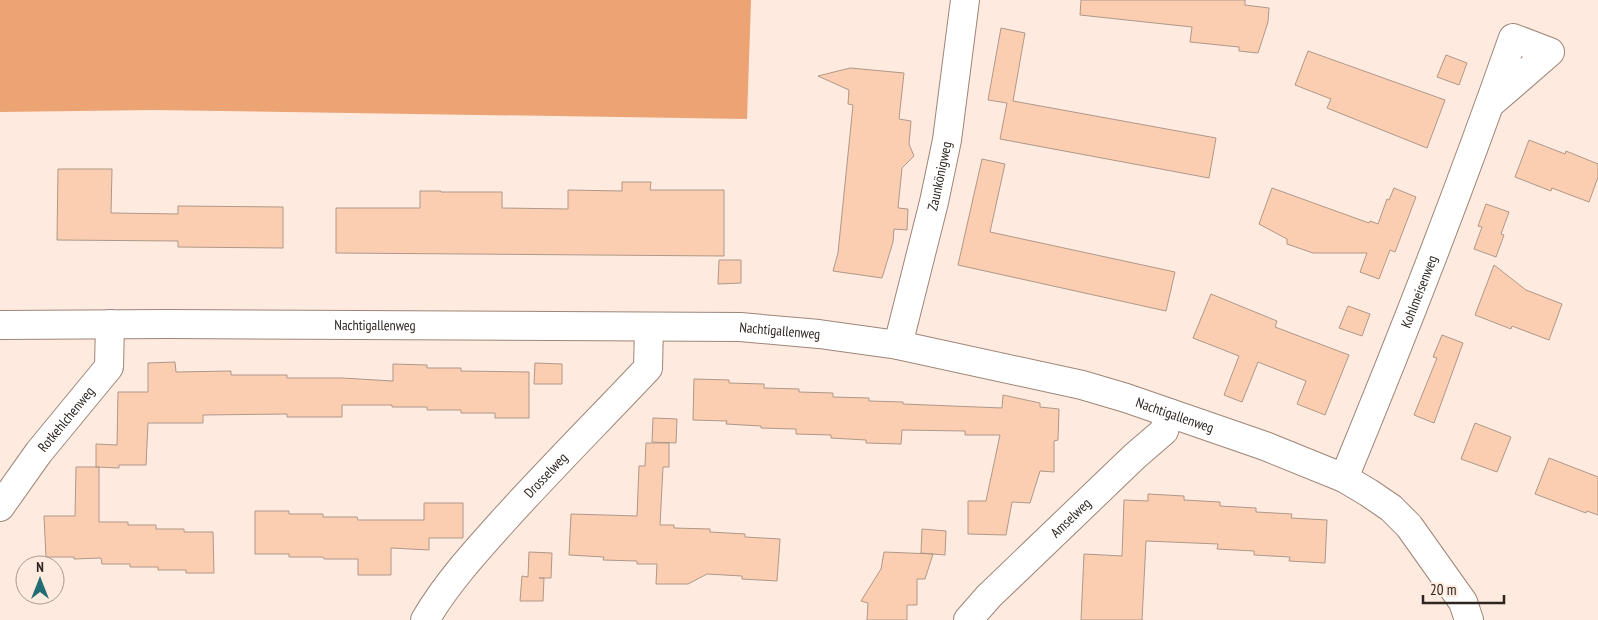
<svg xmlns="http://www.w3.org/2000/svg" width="1598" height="620" font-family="'PT Sans Narrow',sans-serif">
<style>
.forest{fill:#eca474}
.building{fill:#fbceb2;stroke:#af9889}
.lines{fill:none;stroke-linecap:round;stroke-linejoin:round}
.minor-casing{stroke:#9d8678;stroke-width:30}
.minor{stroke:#fff;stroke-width:28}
.labels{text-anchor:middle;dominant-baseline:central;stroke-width:4;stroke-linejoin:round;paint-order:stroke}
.street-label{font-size:14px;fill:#2e2520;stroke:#feeade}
</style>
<rect width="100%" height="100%" fill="#feeade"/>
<path class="forest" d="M 0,0 L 751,0 L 747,119 L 154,110 L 0,112 Z"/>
<path class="building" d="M 1081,0 L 1245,0 L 1245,5 L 1269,8 L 1268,22 L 1258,53 L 1239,51 L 1239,47 L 1190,42 L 1192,27 L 1080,15 Z
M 1001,28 L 1025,33 L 1013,101 L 1216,138 L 1209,178 L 1000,139 L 1007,103 L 988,100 Z
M 1308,51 L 1445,100 L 1427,148 L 1327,108 L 1331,99 L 1295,85 Z
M 1446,55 L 1467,63 L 1459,85 L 1437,77 Z
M 850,68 L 904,73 L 899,119 L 911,121 L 909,144 L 914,156 L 902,168 L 898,208 L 908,209 L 907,230 L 894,229 L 893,242 L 882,278 L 833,271 L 838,253 L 853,105 L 848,104 L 849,90 L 818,76 Z
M 1529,140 L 1565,154 L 1566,151 L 1598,164 L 1598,177 L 1589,202 L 1552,188 L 1551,191 L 1515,177 Z
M 982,159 L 1005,164 L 990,232 L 1175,272 L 1166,311 L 958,265 Z
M 58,169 L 112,169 L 111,213 L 178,214 L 178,206 L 283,207 L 283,248 L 178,247 L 178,241 L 57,240 Z
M 622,182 L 651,182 L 650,190 L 724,190 L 724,256 L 336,253 L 336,208 L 420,208 L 420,191 L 441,191 L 441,192 L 502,192 L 502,208 L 568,209 L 568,190 L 622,191 Z
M 1272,188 L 1369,223 L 1370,221 L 1378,224 L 1387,199 L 1389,200 L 1394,188 L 1416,197 L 1395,252 L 1390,250 L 1379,279 L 1360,272 L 1367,253 L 1313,253 L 1287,244 L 1287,239 L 1259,224 Z
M 1486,204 L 1509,212 L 1501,234 L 1504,235 L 1496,257 L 1474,249 L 1482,227 L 1478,226 Z
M 719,260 L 741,260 L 741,283 L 718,284 Z
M 1494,265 L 1526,290 L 1562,304 L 1549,340 L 1512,326 L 1511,329 L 1475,315 Z
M 1211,294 L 1277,321 L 1275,327 L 1349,355 L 1325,415 L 1297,404 L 1306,381 L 1258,362 L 1242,402 L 1224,395 L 1239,356 L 1193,338 Z
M 1348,306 L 1370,314 L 1362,336 L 1339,328 Z
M 1442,335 L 1463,343 L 1434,423 L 1414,415 L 1437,358 L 1433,357 Z
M 175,362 L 176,372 L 231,371 L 231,375 L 287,375 L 287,378 L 342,378 L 393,381 L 393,364 L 427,365 L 427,368 L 461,368 L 461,371 L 529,372 L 529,418 L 495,418 L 495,413 L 461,413 L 461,410 L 427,410 L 427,407 L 392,407 L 392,405 L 342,405 L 342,417 L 287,417 L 287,414 L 203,415 L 203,423 L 148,423 L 146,465 L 119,465 L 119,468 L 96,467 L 96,444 L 117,445 L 118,392 L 148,392 L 148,363 Z
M 535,363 L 562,364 L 562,384 L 534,384 Z
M 694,379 L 729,380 L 729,383 L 764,384 L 764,388 L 799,389 L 799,392 L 833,393 L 833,397 L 869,398 L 869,401 L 903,402 L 903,404 L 1002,408 L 1003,395 L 1040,403 L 1040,407 L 1059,409 L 1058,440 L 1054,441 L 1054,472 L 1040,471 L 1030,503 L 1012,502 L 1006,535 L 968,534 L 968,501 L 986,501 L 1000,435 L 965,435 L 965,431 L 902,430 L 901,444 L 866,443 L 866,440 L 831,438 L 831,435 L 796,434 L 796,429 L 761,428 L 761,426 L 726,424 L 727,421 L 693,420 Z
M 653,418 L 677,419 L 676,443 L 652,442 Z
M 1475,423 L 1511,437 L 1497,472 L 1461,459 Z
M 646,443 L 669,443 L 669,467 L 663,467 L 660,525 L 674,525 L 674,528 L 710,529 L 710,532 L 745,534 L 745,537 L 780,539 L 777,581 L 742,579 L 742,576 L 707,574 L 688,584 L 656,584 L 657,564 L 637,564 L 637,561 L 603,560 L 604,557 L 569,555 L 571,514 L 637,516 L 639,466 L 645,466 Z
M 1549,458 L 1598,477 L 1598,515 L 1587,511 L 1586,513 L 1535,494 Z
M 76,467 L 99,467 L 99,522 L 128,522 L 128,525 L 156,525 L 156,529 L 184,529 L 184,532 L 213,532 L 214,573 L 186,573 L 186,570 L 158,570 L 158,567 L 130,567 L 130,564 L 102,564 L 101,558 L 74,559 L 74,557 L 46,557 L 44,516 L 75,516 Z
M 1148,494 L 1184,496 L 1184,500 L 1220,502 L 1220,506 L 1256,508 L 1256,512 L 1292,514 L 1291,518 L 1327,520 L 1325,563 L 1289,561 L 1290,557 L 1254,555 L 1254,551 L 1217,549 L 1218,544 L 1146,541 L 1142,620 L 1081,620 L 1084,554 L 1122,556 L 1124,500 L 1148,501 Z
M 424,503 L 463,503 L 463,538 L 429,538 L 429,550 L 391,548 L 391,575 L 358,575 L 358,559 L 324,559 L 323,557 L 289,557 L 289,554 L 255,554 L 255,511 L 289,511 L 289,514 L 323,514 L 323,517 L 357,517 L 358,520 L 424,520 Z
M 922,529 L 946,531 L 945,555 L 921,553 Z
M 529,552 L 552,553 L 551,578 L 539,578 L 544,578 L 543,601 L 520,601 L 522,576 L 528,577 Z
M 884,552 L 933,554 L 925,579 L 917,579 L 917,605 L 907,605 L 907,620 L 867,620 L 868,603 L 861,601 L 881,569 Z"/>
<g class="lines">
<defs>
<g id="minor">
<path id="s1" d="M 0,325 L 167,324 L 740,327 L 819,334 L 898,345 L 1082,385 L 1126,398 L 1265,446 L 1344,478 L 1369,493 L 1391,508 L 1409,526 L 1463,602 L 1469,620"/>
<path id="s2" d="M 898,345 L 934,202 L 947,140 L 965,0"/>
<path id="s3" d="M 1344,478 C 1404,333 1461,186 1513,38 L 1550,52 L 1490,104"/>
<path id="s4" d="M 0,507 L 39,452 L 109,367 L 110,324"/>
<path id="s5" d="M 425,620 C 446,584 475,552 503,521 C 550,469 600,419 648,368 L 649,327"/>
<path id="s6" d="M 968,620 L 989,596 L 1135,456 L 1164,431 L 1169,413"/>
</g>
</defs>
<use href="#minor" class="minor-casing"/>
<use href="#minor" class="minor"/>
</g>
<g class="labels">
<g class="street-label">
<text stroke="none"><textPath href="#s2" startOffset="174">Zaunkönigweg</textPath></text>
<text stroke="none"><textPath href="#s3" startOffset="201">Kohlmeisenweg</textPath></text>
<text stroke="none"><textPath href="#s1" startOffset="375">Nachtigallenweg</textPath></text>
<text stroke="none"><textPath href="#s1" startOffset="780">Nachtigallenweg</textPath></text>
<text stroke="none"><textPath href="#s1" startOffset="1185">Nachtigallenweg</textPath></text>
<text stroke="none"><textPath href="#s4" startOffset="110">Rotkehlchenweg</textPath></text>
<text stroke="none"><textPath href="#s5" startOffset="189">Drosselweg</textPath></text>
<text stroke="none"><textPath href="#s6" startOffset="145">Amselweg</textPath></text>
</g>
</g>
<g transform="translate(40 580)"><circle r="24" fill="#feeade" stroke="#ab9b92"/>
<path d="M0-4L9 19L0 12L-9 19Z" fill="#236e74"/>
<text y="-8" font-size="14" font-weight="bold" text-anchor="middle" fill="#2e2520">N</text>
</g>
<path d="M1423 595v8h81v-8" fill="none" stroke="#2e2520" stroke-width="2.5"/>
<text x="1430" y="595" font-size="15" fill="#2e2520" stroke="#feeade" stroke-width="4" paint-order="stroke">20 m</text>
</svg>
